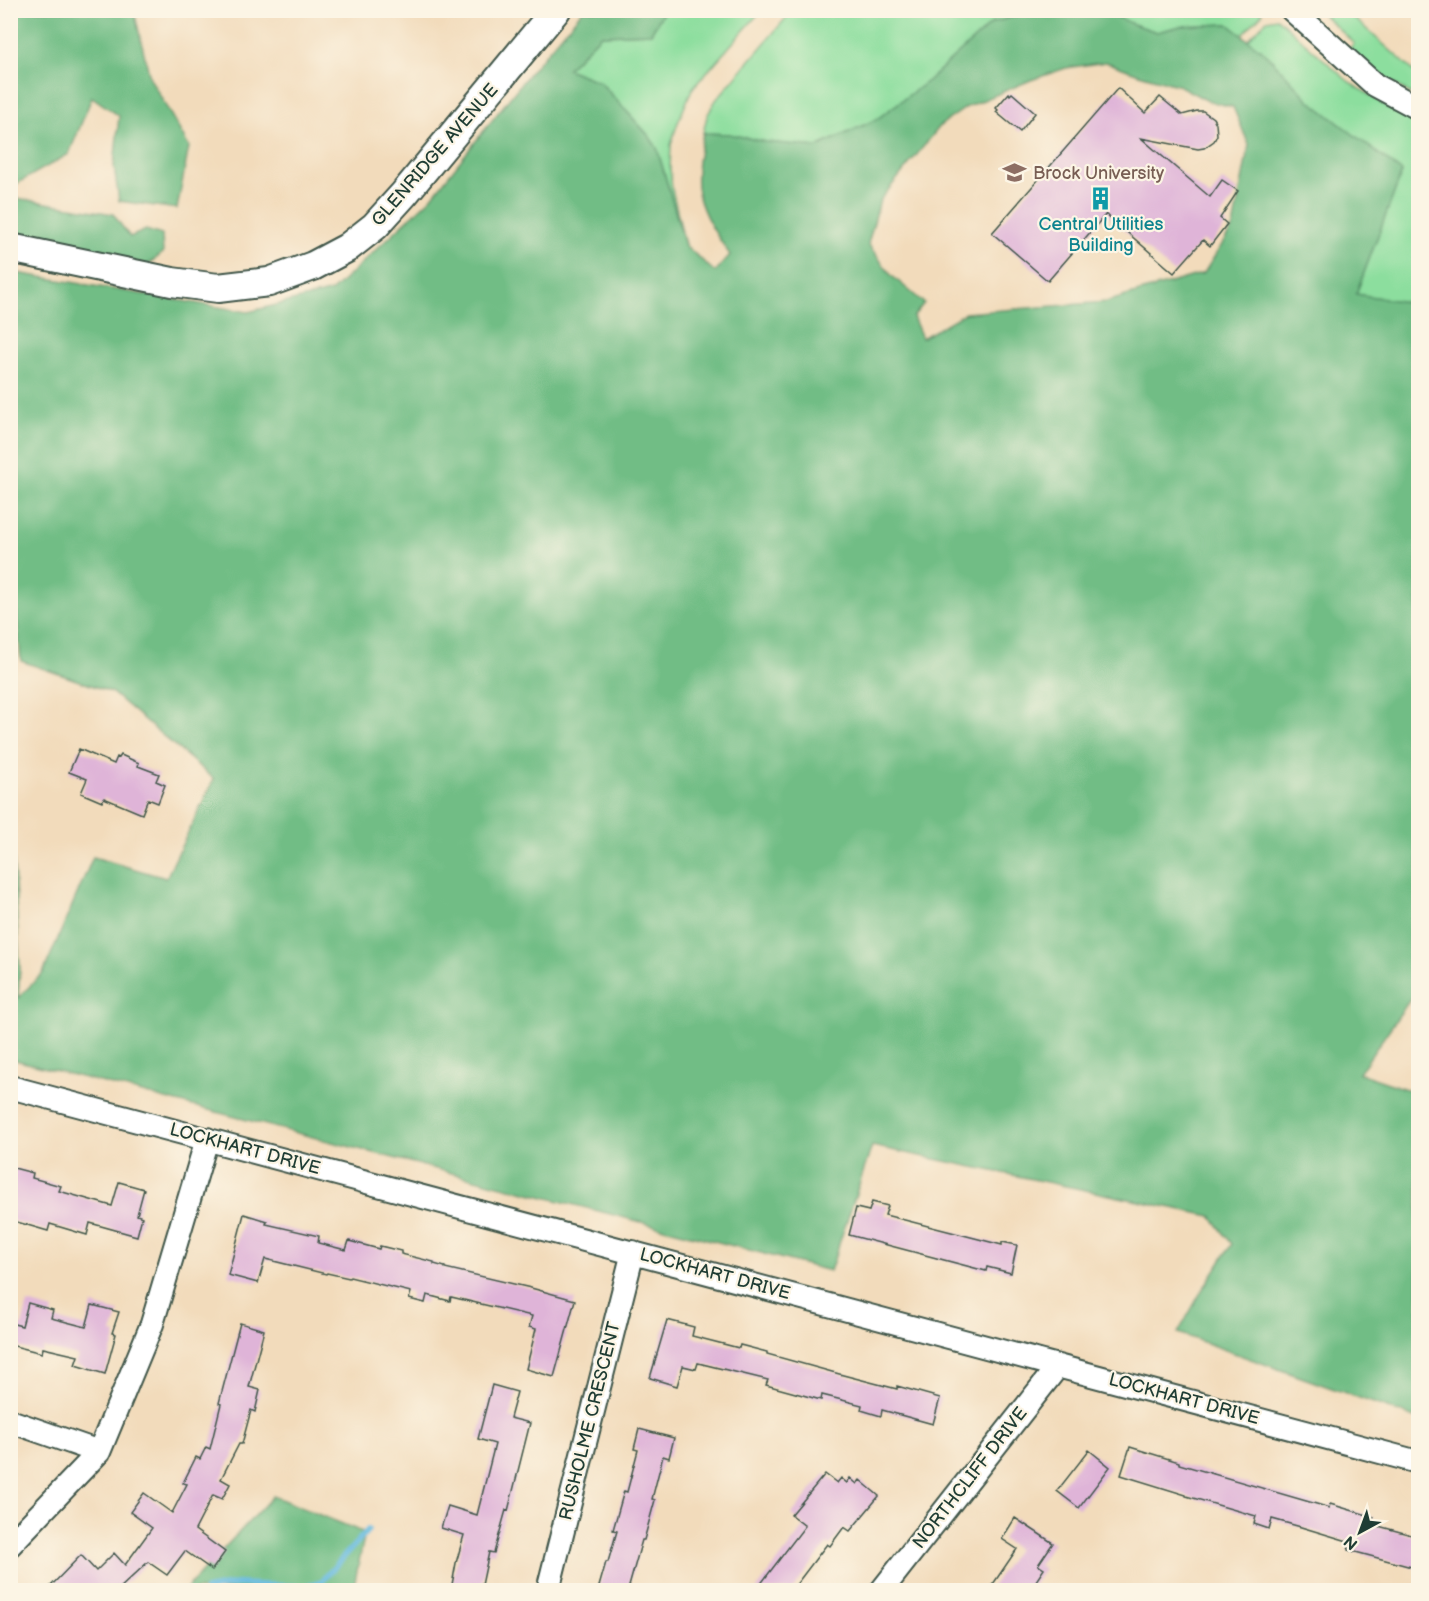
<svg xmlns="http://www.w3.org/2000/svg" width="1429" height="1601" font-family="'Balsamiq Sans',sans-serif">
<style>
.green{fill:#8cde9e;stroke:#568e69;stroke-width:1.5}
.forest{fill:#71bd85;stroke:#487d5c;stroke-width:1.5;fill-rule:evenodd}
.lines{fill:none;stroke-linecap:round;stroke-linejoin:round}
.stream{stroke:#62b9df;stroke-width:6}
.building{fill:#dfb4d8}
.minor-casing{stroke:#3f5548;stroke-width:26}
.major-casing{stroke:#3f5548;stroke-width:32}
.minor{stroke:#fff;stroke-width:22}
.major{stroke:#fff;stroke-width:28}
.labels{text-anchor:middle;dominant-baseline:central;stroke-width:4.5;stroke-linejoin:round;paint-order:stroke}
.street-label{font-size:18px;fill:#1f3d34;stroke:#fcf5e5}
.education-label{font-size:18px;fill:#785e54;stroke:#fcf5e5;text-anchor:start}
.culture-label{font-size:18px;fill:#0d838f;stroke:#fcf5e5}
</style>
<rect width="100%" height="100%" fill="#fcf5e5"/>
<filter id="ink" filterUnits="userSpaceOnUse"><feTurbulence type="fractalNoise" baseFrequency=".0167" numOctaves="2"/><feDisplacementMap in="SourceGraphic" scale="12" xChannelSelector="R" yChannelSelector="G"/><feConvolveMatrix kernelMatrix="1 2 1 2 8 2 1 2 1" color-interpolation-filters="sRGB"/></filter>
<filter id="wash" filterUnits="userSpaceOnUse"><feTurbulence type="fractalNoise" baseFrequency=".008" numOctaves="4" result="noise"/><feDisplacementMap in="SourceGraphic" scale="24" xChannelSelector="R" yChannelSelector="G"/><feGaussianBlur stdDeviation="1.35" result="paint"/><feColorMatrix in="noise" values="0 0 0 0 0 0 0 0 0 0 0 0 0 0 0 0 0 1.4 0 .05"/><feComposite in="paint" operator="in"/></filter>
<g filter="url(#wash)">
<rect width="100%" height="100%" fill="#f2dbbb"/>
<path class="green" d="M 1261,10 L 1262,14 L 1242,35 L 1228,24 L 1181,26 L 1157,32 L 1130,23 L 1106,11 Z
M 664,11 L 761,11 L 692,89 L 677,125 L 671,145 L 670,168 L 672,189 L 685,245 L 657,148 L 649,136 L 600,82 L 567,69 L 601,35 L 651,33 Z
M 792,11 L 1032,11 L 992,23 L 929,80 L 877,119 L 817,147 L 766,142 L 729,134 L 703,133 L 707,116 L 716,100 Z
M 1319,11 L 1357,11 L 1353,17 L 1418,75 L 1418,99 L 1390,81 L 1348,51 L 1354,43 Z
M 1277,18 L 1348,81 L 1389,108 L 1418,125 L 1418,304 L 1356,294 L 1402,172 L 1310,101 L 1266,54 L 1248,40 L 1267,20 Z"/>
<path class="forest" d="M 11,10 L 134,11 L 150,78 L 189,147 L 177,209 L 119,201 L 114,166 L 119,116 L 92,97 L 69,154 L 11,187 Z
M 583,10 L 664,11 L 651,33 L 601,35 L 567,69 L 600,82 L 649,136 L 657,148 L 685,245 L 715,272 L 730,255 C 717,236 703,216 698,193 C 694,177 700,149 703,133 L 729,134 L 766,142 L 817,147 L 877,119 L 929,80 L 992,23 L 1032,11 L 1106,11 L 1130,23 L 1157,32 L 1181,26 L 1228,24 L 1266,54 L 1310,101 L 1402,172 L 1356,294 L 1418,304 L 1418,988 L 1359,1073 L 1418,1093 L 1418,1419 L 1178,1333 L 1204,1287 L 1232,1244 L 1211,1216 L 872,1146 L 830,1271 L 11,1059 L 11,818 L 20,967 L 18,998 L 43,973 L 93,857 L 166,878 L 214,779 L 111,692 L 21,661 L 10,542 L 11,272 L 248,312 L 332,291 L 431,198 L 531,71 ZM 1106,62 L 1139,74 L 1180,86 L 1208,101 L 1233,107 L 1249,145 L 1233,227 L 1204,273 L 1106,302 L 965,313 L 922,338 L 913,317 L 924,303 L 891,275 L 868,244 L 880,200 L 941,125 L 967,107 L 1031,80 L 1066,68 Z
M 10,197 L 113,214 L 130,237 L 146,230 L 162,235 L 163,253 L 148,265 L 11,239 Z
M 273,1496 L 365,1533 L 353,1590 L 185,1590 Z"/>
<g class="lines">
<path class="stream" d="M 206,1590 L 237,1584 L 303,1587 L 322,1581 L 368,1530"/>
</g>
<g id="blocks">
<path class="building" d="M 1118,88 L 1145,113 L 1160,97 L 1182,115 L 1197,111 L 1203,111 L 1213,118 L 1216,123 L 1217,135 L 1214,141 L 1204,148 L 1198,149 L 1141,138 L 1210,197 L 1222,180 L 1238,191 L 1220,218 L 1227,224 L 1210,246 L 1203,240 L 1174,273 L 1106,214 L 1048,281 L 992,233 Z
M 1009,93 L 1010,95 L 1012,93 L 1035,113 L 1020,132 L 996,112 L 998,110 L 996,108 Z
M 79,749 L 114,764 L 117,757 L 119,758 L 121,755 L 139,763 L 138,766 L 159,774 L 156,781 L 165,785 L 158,803 L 148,799 L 142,814 L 104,798 L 102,802 L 81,793 L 87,779 L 69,772 Z
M 10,1167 L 33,1173 L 32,1178 L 61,1186 L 59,1191 L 112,1206 L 119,1182 L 144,1189 L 137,1215 L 142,1217 L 137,1236 L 90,1223 L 87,1235 L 50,1224 L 48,1231 L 10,1220 Z
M 872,1202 L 888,1206 L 885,1215 L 1002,1245 L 1002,1242 L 1017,1245 L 1011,1273 L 987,1267 L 986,1271 L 849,1235 L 856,1208 L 869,1211 Z
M 244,1214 L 267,1221 L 266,1224 L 319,1236 L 318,1243 L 346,1250 L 349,1241 L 379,1249 L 380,1246 L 401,1251 L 401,1254 L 434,1262 L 434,1264 L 445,1267 L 445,1268 L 531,1288 L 575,1300 L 554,1377 L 526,1369 L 536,1329 L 529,1327 L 532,1316 L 451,1297 L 450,1301 L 427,1295 L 425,1303 L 409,1299 L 411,1292 L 350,1277 L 349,1278 L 327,1273 L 326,1274 L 265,1259 L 258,1283 L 228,1275 Z
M 28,1303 L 53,1310 L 51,1318 L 86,1327 L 92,1305 L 119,1312 L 112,1333 L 116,1334 L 105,1374 L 75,1365 L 78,1356 L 43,1348 L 42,1353 L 10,1345 L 10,1323 L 22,1326 Z
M 667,1320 L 694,1327 L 692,1336 L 739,1348 L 740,1345 L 767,1352 L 767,1354 L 843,1375 L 897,1389 L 897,1386 L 940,1398 L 933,1424 L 882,1410 L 881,1416 L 861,1410 L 862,1405 L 822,1395 L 821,1400 L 766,1385 L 768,1380 L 698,1363 L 696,1369 L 683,1366 L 677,1386 L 650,1378 Z
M 240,1323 L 264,1330 L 249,1387 L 260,1390 L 255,1412 L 251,1410 L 242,1444 L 239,1444 L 221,1479 L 230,1484 L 222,1499 L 213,1495 L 195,1530 L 225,1552 L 212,1570 L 185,1551 L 167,1575 L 148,1562 L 118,1590 L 47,1590 L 81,1555 L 96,1571 L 114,1553 L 125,1565 L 152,1528 L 130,1512 L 144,1493 L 172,1513 L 187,1484 L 183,1483 L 196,1457 L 200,1459 L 206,1447 L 210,1449 L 221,1404 L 219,1403 Z
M 492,1385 L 517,1392 L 510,1418 L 530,1423 L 508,1511 L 506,1510 L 494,1553 L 489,1552 L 481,1590 L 451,1590 L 456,1563 L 464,1535 L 441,1528 L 448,1506 L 477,1515 L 495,1444 L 478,1439 Z
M 639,1429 L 674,1438 L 669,1458 L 663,1456 L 652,1499 L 655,1500 L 644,1540 L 642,1540 L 628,1590 L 598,1590 L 606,1562 L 608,1562 L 617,1531 L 613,1530 L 624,1491 L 627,1492 L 638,1450 L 634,1449 Z
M 1130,1447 L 1179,1462 L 1179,1464 L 1320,1505 L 1329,1508 L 1330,1504 L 1374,1517 L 1371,1524 L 1419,1537 L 1419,1569 L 1348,1550 L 1351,1542 L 1301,1527 L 1272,1519 L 1269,1529 L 1254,1524 L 1256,1516 L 1186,1496 L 1186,1495 L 1121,1475 Z
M 1089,1450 L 1110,1467 L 1079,1508 L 1057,1491 Z
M 825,1474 L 837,1483 L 841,1478 L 847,1483 L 850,1478 L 857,1484 L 860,1480 L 879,1496 L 850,1531 L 844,1527 L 830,1546 L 827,1544 L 792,1590 L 756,1590 L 805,1526 L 791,1515 Z
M 1015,1518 L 1053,1543 L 1038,1565 L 1044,1569 L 1030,1590 L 989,1590 L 1017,1549 L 1002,1539 Z"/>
</g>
</g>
<g filter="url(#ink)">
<use href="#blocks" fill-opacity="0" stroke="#3f5548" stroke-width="1.5"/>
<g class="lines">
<defs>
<path id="minor" d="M 1292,10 L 1375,85 L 1418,108
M 10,1087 L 1418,1462
M 10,1421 L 99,1452
M 10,1545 L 99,1452 L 152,1324 L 207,1139
M 548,1590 L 633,1252
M 882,1590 L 1058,1366"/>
<path id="major" d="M 10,248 L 172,282 L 218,288 L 269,282 L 313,266 L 347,248 L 375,226 L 404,194 L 556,10"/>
</defs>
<use href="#minor" class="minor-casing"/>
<use href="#major" class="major-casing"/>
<use href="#minor" class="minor"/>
<use href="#major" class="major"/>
</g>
</g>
<defs>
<symbol id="university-bare" viewBox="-9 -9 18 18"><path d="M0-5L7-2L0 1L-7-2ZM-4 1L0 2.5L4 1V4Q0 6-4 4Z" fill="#8d6e63" stroke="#fcf5e5" stroke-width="2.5" paint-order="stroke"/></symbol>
<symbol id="building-bare" viewBox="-9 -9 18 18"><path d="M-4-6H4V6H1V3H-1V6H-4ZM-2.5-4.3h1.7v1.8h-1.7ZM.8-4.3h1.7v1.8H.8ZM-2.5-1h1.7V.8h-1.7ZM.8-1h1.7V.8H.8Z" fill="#0f9aa8" stroke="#fcf5e5" stroke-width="2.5" paint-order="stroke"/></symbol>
</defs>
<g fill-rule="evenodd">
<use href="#university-bare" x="998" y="156" width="33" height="33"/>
<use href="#building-bare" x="1084" y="182" width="33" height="33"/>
</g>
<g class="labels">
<g class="street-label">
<text transform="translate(435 155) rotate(-49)">GLENRIDGE AVENUE</text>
<text transform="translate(245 1149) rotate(15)">LOCKHART DRIVE</text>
<text transform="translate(715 1274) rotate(15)">LOCKHART DRIVE</text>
<text transform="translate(1184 1399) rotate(15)">LOCKHART DRIVE</text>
<text transform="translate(590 1421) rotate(-76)">RUSHOLME CRESCENT</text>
<text transform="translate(970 1478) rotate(-52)">NORTHCLIFF DRIVE</text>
</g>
<g class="education-label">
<text x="1033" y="173">Brock University</text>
</g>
<g class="culture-label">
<text x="1101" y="224">Central Utilities<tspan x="1101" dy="21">Building</tspan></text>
</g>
</g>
<rect width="1429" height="1601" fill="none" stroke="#fcf5e5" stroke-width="36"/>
<g transform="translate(1360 1532) rotate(221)" stroke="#fcf5e5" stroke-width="4.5" paint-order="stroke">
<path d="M0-4.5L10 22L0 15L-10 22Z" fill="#1f3d34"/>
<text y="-9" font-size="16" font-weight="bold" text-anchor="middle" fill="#1f3d34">N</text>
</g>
</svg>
